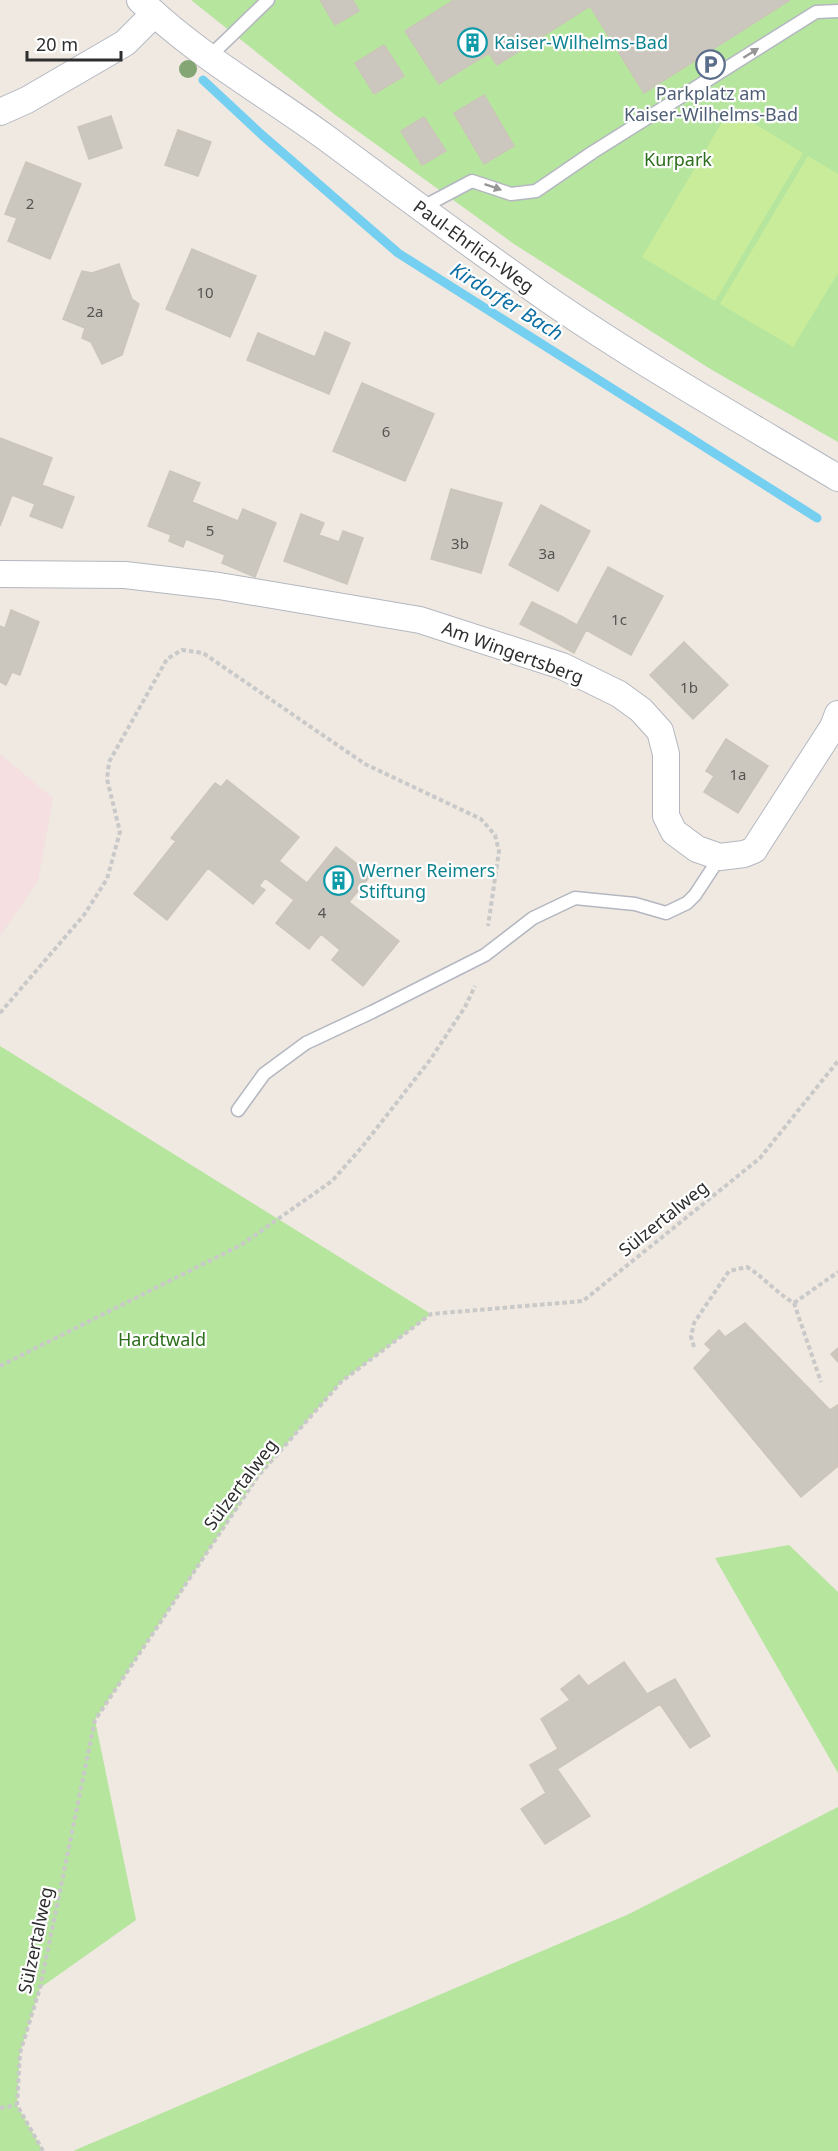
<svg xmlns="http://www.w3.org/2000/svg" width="838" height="2151" font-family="'Noto Sans',sans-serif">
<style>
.medical{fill:#f5dfe0}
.green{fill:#b6e59e}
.pitch{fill:#c9ec9a}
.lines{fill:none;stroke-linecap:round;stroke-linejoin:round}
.stream{stroke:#75cff0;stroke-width:9}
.building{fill:#cbc7bf;stroke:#cbc5ba;stroke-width:1.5}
.lane-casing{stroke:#b4b7c1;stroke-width:15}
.street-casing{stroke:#b4b7c1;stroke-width:28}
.path{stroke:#c9c9c9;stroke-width:4;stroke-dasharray:4.5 3;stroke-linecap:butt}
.lane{stroke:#fff;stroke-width:12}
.street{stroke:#fff;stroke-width:26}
.tree{fill:#84a574}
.oneway{fill:#969696}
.labels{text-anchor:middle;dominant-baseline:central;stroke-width:4.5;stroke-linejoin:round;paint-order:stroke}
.number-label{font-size:15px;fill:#555452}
.culture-label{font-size:18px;fill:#0d838f;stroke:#fff;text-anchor:start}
.service-label{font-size:18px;fill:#4e5e75;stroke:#fff}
.park-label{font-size:18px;fill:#2c6e1b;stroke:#fff}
.street-label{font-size:18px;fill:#2e2e2e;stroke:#fff}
.water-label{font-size:20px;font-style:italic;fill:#0d6fa3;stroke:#fff}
</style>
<rect width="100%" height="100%" fill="#efe9e1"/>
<path class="medical" d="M 0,754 L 53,798 L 38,881 L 0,936 Z"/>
<path class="green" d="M 191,0 L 838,0 L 838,442 L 712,370 L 514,244 L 334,114 Z
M 0,1046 L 431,1314 L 342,1381 L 258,1476 L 95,1720 L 136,1920 L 40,1988 L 20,2053 L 17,2105 L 43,2151 L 0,2151 Z
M 789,1545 L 838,1592 L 838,1773 L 715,1558 Z
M 838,1807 L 838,2151 L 73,2151 L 629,1914 Z"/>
<path class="pitch" d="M 730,109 L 803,153 L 715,301 L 642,257 Z
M 808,156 L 838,174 L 838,273 L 793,347 L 720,304 Z"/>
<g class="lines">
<path class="stream" d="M 203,80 L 262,135 L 398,253 L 817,518"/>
</g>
<path class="building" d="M 320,0 L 353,0 L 359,11 L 335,25 Z
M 454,0 L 790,0 L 644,93 L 590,6 L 497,65 L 489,53 L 439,84 L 405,31 Z
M 384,45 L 404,76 L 374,94 L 355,63 Z
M 484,95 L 514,146 L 484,164 L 454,113 Z
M 111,116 L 122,148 L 89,159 L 78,127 Z
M 424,117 L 446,151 L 422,165 L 401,131 Z
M 178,130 L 211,142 L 198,176 L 165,165 Z
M 26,162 L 81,184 L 50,259 L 8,241 L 17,218 L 5,214 Z
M 192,249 L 256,276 L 230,337 L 166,309 Z
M 119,264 L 132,299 L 139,304 L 122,355 L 102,364 L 91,342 L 82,338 L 85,328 L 63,319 L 82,271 L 92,273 Z
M 325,332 L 350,343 L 329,394 L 247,360 L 258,333 L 315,357 Z
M 362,383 L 434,414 L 405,481 L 333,451 Z
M 0,438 L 52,458 L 42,485 L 74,497 L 62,528 L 30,516 L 35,504 L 12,495 L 0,526 Z
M 170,471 L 200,483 L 192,502 L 238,521 L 243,509 L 276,523 L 255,577 L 222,563 L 225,555 L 186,539 L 183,547 L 169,541 L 171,535 L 148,526 Z
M 451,489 L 502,503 L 481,573 L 431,559 Z
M 541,505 L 590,531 L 558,591 L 509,565 Z
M 301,514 L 324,523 L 319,535 L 339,542 L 343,531 L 363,538 L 347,584 L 284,561 Z
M 608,567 L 663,596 L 631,655 L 577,625 Z
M 532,602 L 561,616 L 549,639 L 520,624 Z
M 11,610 L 39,622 L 20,675 L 12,672 L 6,685 L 0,682 L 0,626 L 5,628 Z
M 561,616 L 586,630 L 574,653 L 549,639 Z
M 684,642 L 728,685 L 693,719 L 650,675 Z
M 726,739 L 768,766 L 738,813 L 704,792 L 714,776 L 706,771 Z
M 227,780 L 299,837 L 279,861 L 307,883 L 336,847 L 371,875 L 349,902 L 399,941 L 363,986 L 332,960 L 340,950 L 321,934 L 309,949 L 276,923 L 294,900 L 265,878 L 259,886 L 265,890 L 253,904 L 208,868 L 167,920 L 134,894 L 176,841 L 171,838 L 215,783 L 221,787 Z
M 745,1323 L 830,1410 L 838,1405 L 838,1466 L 801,1497 L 694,1368 L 711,1350 L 705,1344 L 719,1330 L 725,1337 Z
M 838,1348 L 838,1362 L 831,1354 Z
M 624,1662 L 647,1694 L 675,1679 L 710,1736 L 690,1748 L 660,1704 L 557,1769 L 590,1816 L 545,1844 L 521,1809 L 546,1793 L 530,1765 L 558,1749 L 541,1719 L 570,1700 L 561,1689 L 579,1675 L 588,1686 Z"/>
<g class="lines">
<defs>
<path id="lane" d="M 209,57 L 268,0
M 421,208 L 472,181 L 511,194 L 536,191 L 593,152 L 816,12 L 838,11
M 238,1110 L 264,1074 L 306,1043 L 372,1012 L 485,955 L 533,918 L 575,898 L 635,904 L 666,913 L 687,903 L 695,895 L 720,857"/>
<path id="street" d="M 140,0 C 195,54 263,92 325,137 C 399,192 473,247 549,300 C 642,364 741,420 838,478
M 0,112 L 27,100 L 125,43 L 154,14
M 0,574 L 125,575 L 219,586 L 420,620 L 562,666 L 619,694 L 641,710 L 660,731 L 666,754 L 666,816 L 674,832 L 697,849 L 720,857 L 744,854 L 754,850 L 757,845 L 833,727 L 838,714"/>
</defs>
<use href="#lane" class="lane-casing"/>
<use href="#street" class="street-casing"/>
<path class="path" d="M 0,1013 L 84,915 L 107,879 L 120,832 L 107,779 L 109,762 L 167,659 L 182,650 L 203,653 L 365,764 L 481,819 L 495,835 L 499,851 L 488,926
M 794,1303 L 838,1272
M 694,1347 L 691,1337 L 694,1323 L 729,1271 L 747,1267 C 765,1278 775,1292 794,1303 L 821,1382
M 0,1366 L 241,1245 L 332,1181 L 362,1147 L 430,1060 L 465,1007 L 475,986
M 0,2108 L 17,2105
M 43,2151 L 17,2105 L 20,2053 L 40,1988 L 95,1720 L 258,1476 L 342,1381 L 431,1314 L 583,1301 L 760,1158 L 838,1061"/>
<use href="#lane" class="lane"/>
<use href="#street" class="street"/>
</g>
<circle class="tree" cx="188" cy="69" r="9"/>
<defs><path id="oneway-solid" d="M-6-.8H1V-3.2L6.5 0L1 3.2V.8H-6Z" transform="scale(1.5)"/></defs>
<g class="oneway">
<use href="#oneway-solid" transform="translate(751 53) rotate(-32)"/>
<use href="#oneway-solid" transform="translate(493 187) rotate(19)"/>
</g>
<defs>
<symbol id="building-ring" viewBox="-11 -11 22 22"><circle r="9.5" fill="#fff" stroke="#0f9aa8" stroke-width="1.5"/><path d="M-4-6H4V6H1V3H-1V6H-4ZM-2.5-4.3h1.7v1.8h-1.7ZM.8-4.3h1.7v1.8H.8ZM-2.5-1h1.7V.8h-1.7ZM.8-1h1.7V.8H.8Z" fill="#0f9aa8"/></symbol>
<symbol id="parking-ring" viewBox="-11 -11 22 22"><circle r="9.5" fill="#fff" stroke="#5c6f8a" stroke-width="1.5"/><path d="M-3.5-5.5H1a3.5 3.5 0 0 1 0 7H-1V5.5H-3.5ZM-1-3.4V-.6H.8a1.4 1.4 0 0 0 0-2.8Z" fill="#5c6f8a"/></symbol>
</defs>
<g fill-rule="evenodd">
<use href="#building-ring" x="456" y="26" width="33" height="33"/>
<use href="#parking-ring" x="694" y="48" width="33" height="33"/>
<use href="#building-ring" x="322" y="864" width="33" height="33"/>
</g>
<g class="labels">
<g class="number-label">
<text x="30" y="203">2</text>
<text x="205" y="292">10</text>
<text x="95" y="311">2a</text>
<text x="386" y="431">6</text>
<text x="210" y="530">5</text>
<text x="460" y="543">3b</text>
<text x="547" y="553">3a</text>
<text x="619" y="619">1c</text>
<text x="689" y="687">1b</text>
<text x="738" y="774">1a</text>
<text x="322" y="912">4</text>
</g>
<g class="culture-label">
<text x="494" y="42">Kaiser-Wilhelms-Bad</text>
<text x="359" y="870">Werner Reimers<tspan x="359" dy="21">Stiftung</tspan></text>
</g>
<g class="service-label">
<text x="711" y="93">Parkplatz am<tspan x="711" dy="21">Kaiser-Wilhelms-Bad</tspan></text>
</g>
<g class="park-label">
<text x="678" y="159">Kurpark</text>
<text x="162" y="1339">Hardtwald</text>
</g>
<g class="street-label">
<text transform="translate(474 246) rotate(36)">Paul-Ehrlich-Weg</text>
<text transform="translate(513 652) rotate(20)">Am Wingertsberg</text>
<text transform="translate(663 1218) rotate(-39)">Sülzertalweg</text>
<text transform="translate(240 1484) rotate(-53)">Sülzertalweg</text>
<text transform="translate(35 1940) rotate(-78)">Sülzertalweg</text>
</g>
<g class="water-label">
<text transform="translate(507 301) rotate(32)">Kirdorfer Bach</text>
</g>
</g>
<path d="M27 51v9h94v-9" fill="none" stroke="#2e2e2e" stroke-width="3"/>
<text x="36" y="51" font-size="18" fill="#2e2e2e" stroke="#ffffff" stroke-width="4.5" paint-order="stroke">20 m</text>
</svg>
